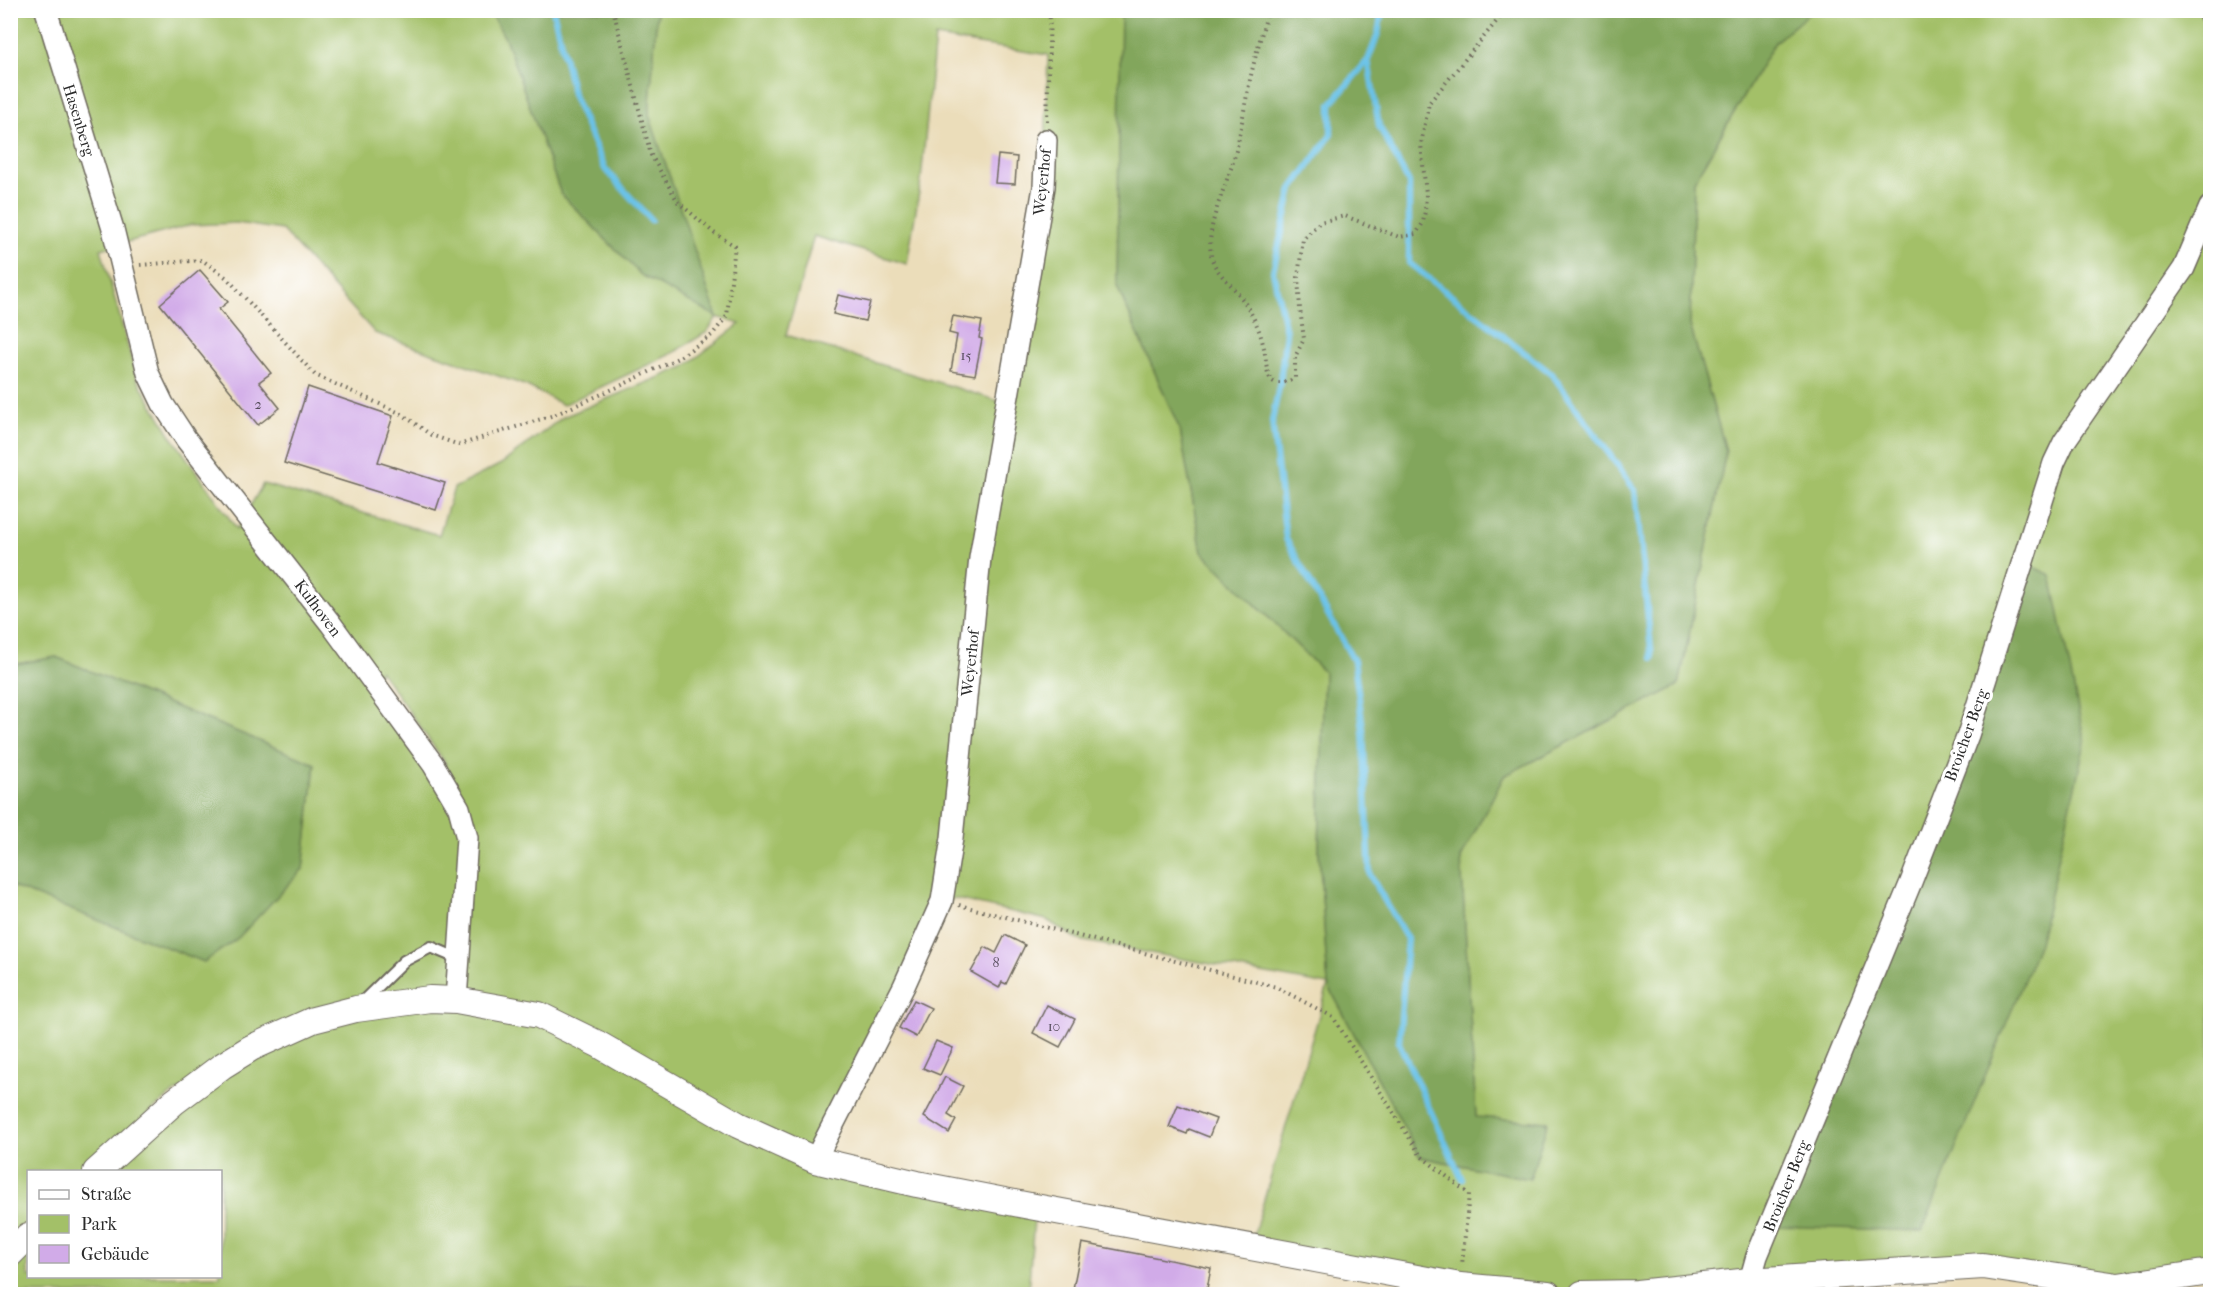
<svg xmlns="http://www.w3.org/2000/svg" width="2221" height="1305" viewBox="0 0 2221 1305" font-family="'IM FELL French Canon',serif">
<rect width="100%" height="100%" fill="#fff"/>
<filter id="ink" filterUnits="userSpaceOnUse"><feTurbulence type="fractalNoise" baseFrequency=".0167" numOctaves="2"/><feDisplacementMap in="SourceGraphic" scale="12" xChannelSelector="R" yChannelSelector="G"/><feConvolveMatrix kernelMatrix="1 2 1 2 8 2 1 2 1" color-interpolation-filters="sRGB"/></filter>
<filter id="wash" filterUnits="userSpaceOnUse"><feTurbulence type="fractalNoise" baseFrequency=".008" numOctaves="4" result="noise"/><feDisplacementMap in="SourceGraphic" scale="24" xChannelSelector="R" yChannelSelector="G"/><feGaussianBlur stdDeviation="1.35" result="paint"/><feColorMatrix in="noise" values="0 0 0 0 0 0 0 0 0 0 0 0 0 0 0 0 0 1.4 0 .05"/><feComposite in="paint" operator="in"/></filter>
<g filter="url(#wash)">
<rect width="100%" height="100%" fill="#ebddba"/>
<path fill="#a3c068" stroke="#67764a" stroke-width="1.5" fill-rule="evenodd" d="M11,11H490L506,40L561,194L641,275L716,316L649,115L657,11H1121L1117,286L1180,430L1202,552L1324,672L1319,851L1328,985L1420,1157L1529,1179L1548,1122L1476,1118L1461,858L1504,776L1679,685L1726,451L1690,325L1694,181L1775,42L1812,11H2210V1272L2118,1286L1983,1266L1750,1281L1637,1293L1548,1294L1460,1286L1250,1247L1328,985L1078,940L1047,920L952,898L904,986L815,1160L738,1125L683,1095L743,1133L830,1171L1035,1207L1028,1294H11V1269L28,1252V1276H220V1172L113,1171L180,1110L220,1067L169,1096L82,1171L28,1172V1223L11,1239V886L204,962L238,938L303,869L315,764L56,657L11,665ZM935,37L1048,55L1044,187L1008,404L786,335L814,236L907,264L921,180ZM237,223L282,230L375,333L527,386L563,405L673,353L707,332L717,317L740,324L684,367L563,417L501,464L454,488L439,535L263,484L237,529L172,437L137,379L101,249L191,225ZM380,670L446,764L445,765L422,764L369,692Z"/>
<path fill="#82a65c" stroke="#566844" stroke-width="1.5" d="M1121,10L1812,11L1775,42L1694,181L1690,325L1726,451L1679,685L1504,776L1461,858L1476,1117L1548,1122L1530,1179L1420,1157L1328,985L1319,851L1324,672L1202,552L1180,430L1117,286Z
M490,11H657L649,115L717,317L641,275L561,194L506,40Z
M2031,566L2051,575L2085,743L2039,943L1922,1231L1777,1226Z
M56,657L315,764L303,869L238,938L204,962L11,886V665Z"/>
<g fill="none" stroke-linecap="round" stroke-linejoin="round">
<path stroke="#6bc2e8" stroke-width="6" d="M553,10L574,98L605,169L651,220
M1382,10L1378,34L1368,60L1379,126L1409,183V263L1552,374L1635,490L1652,658
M1368,60L1331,104V135L1292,189L1273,271L1286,332L1280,382L1272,421L1286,539L1354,661L1363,729L1370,875L1407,939L1399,1043L1462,1179"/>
</g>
<g id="blocks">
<path fill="#d1abe8" d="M998,155L1017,157L1015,184L995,183Z
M200,270L228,302L219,309L271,373L259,382L280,408L258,425L160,304Z
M838,295L870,302L865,321L833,314Z
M953,316L982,321L979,338L982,339L975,375L951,371L957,335L949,333Z
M308,387L393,416L378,462L445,483L436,510L284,463Z
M1005,935L1025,945L1006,984L1002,982L999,988L971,972L985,947L996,953Z
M914,1000L931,1008L916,1037L899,1028Z
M1047,1005L1075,1019L1060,1047L1033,1033Z
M936,1041L953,1048L940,1075L923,1068Z
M945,1077L963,1086L948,1115L956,1120L949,1133L924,1117Z
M1178,1105L1216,1119L1209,1137L1189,1129L1187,1134L1169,1127Z
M1082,1243L1211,1268L1206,1294H1072Z"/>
</g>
</g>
<g filter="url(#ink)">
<use href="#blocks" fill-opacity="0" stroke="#6e695d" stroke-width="1.5"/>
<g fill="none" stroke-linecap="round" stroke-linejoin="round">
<g stroke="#6e695d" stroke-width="14">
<path id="service" d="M360,1004L404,961L431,947L459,959"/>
</g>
<g stroke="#6e695d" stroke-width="24">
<path id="minor" d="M46,10L113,229L148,373L163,404L186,439L331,624L433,764L459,808L467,838L456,1000
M2208,10L2210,16
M815,1160L904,986L942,901L952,838L980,558L1044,187L1046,140
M1750,1281L1757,1256L1911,882L1968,735L2054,463L2064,442L2184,268L2210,207"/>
</g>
<g stroke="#6e695d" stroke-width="28">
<path id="tertiary" d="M96,1172L174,1102L222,1066L251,1048L313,1020L356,1009L430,999L456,1000L539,1015L598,1044L738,1125L815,1160L917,1184L1035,1207L1460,1286L1548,1294
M10,1254L28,1236
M1582,1294L1637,1293L1750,1281L1983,1266L2118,1286L2210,1272"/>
</g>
<path stroke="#6e695d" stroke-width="4" stroke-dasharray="1.5 4.5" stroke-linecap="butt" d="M1268,10C1261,37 1253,63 1248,90C1243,114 1240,138 1233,162C1225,189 1206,225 1211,254C1213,270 1227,280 1236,291C1248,305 1259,326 1263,344C1269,366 1262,395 1295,378V357L1304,339L1300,309L1298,277L1303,239L1320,222L1345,216L1399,237L1416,234L1423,223L1425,211L1426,194L1421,144L1429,103L1506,10
M1047,121L1050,10
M140,265L202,260L227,278L315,375L402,414L431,435L459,445L554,415L620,386L678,358L712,335L727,316L735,246L714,233L678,202L651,155L613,10
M959,905L1276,987L1333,1017L1421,1156L1469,1194L1462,1265"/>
<use href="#service" stroke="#fff" stroke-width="10"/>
<use href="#minor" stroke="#fff" stroke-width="21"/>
<use href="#tertiary" stroke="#fff" stroke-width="26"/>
</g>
</g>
<g text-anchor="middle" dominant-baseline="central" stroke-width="6" stroke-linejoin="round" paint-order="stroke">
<g font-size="14" fill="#544b5a">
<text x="966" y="355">15</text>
<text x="258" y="404">2</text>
<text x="996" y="962">8</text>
<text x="1054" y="1026">10</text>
</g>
<g font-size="16" fill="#2b2b2b" stroke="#fff">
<text transform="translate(79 120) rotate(73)">Hasenberg</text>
<text transform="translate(1042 182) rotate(-84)">Weyerhof</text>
<text transform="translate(318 608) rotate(53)">Kulhoven</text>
<text transform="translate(970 663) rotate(-84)">Weyerhof</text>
<text transform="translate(1966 735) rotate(-70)">Broicher Berg</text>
<text transform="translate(1786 1186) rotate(-68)">Broicher Berg</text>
</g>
</g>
<rect width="2221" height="1305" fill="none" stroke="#fff" stroke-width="36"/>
<rect x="27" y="1170" width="195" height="108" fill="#ffffff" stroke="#aaaaaa" stroke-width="1.5"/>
<rect x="39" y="1190" width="30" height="9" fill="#ffffff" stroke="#aaaaaa" stroke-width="1.5"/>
<text x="81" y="1200" font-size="18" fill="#2b2b2b">Straße</text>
<rect x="39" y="1215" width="30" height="18" fill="#a3c068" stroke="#aaaaaa" stroke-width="1.5"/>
<text x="81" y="1230" font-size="18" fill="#2b2b2b">Park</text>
<rect x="39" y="1245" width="30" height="18" fill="#d1abe8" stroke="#aaaaaa" stroke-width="1.5"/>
<text x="81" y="1260" font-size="18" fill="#2b2b2b">Gebäude</text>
</svg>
